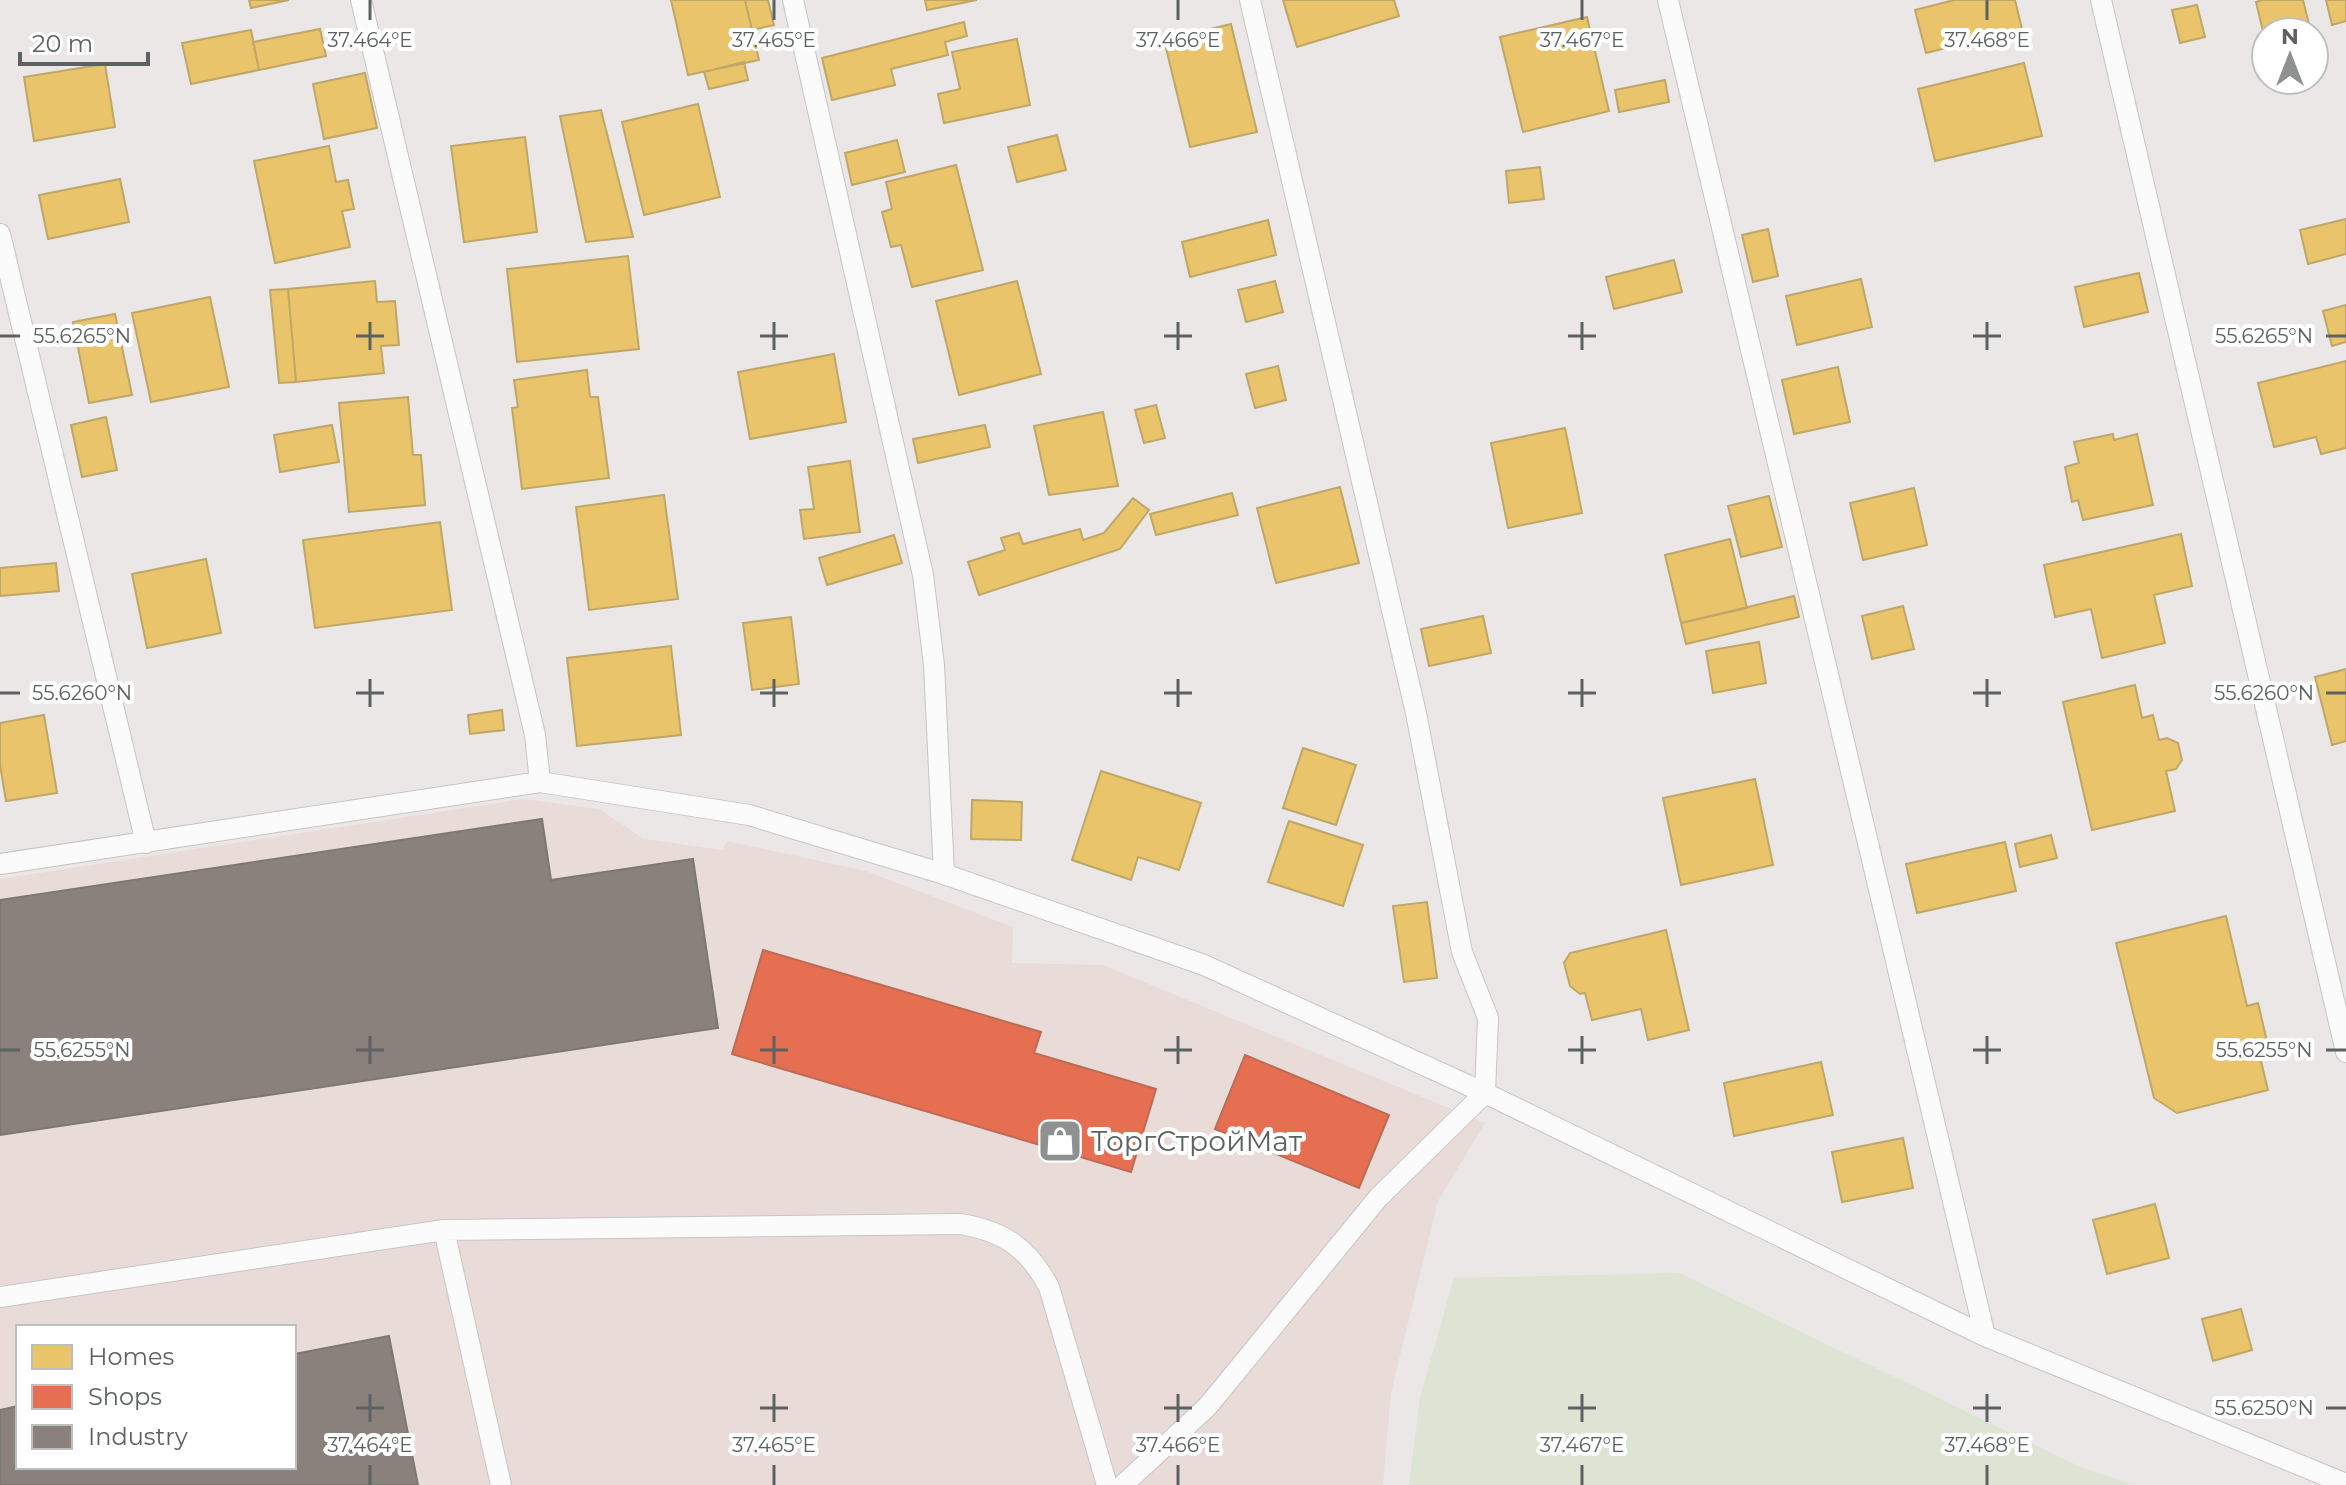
<svg xmlns="http://www.w3.org/2000/svg" width="2346" height="1485" viewBox="0 0 2346 1485" font-family="Montserrat,sans-serif">
<rect width="100%" height="100%" fill="#eae7e6"/>
<path fill="#e9dcd8" fill-rule="evenodd" d="M523,799L599,809L644,839L723,850L727,841L866,871L1013,927L1012,963L1103,965L1485,1123L1438,1201L1391,1393L1383,1485H0V879ZM18,1327H294V1467H18Z"/>
<path fill="#dde4d3" d="M1679,1273L2083,1468L2134,1485H1409L1420,1398L1454,1278Z"/>
<path fill="#e9c46a" stroke="#bfa768" stroke-width="2" d="M249,0H289L251,8Z
M671,0H745L759,60L688,75Z
M745,0H768L774,25L752,30Z
M925,0H977L927,10Z
M1283,0H1394L1399,16L1297,47Z
M1954,0H2015L2022,29L1926,53L1915,10Z
M2262,0H2303L2311,32H2266V44L2256,2Z
M2326,0H2346V21L2332,25Z
M2197,5L2205,37L2180,43L2172,10Z
M1587,17L1609,111L1523,132L1500,37Z
M964,22L967,36L945,42L948,55L891,69L895,85L832,100L822,58Z
M1231,24L1257,132L1190,147L1164,40Z
M320,29L326,56L259,70L253,42Z
M251,30L259,70L191,84L182,43Z
M1017,39L1030,105L944,123L938,94L960,89L952,52Z
M744,62L748,80L709,89L704,72Z
M2024,63L2042,136L1935,161L1918,89Z
M105,64L115,127L34,141L24,77Z
M365,73L377,128L324,139L313,84Z
M1665,80L1669,102L1619,112L1615,90Z
M698,104L720,197L644,215L622,122Z
M601,110L633,237L586,242L560,116Z
M1057,135L1066,170L1017,182L1008,147Z
M525,137L537,232L464,242L451,146Z
M897,140L905,172L852,185L845,153Z
M329,146L336,182L348,180L354,209L342,211L350,247L275,263L254,161Z
M956,165L983,270L912,287L901,245L891,247L882,212L892,209L886,182Z
M1540,167L1544,199L1509,203L1506,171Z
M120,179L129,222L48,239L39,195Z
M2346,219V254L2308,264L2300,230Z
M1268,220L1276,255L1190,277L1182,242Z
M1768,229L1778,276L1753,282L1742,235Z
M628,256L639,349L517,362L507,269Z
M1674,260L1682,292L1614,309L1606,277Z
M2139,273L2148,312L2084,327L2075,287Z
M1861,279L1872,327L1797,345L1786,296Z
M375,281L377,302L395,301L399,345L381,346L384,373L296,382L288,289Z
M1017,281L1041,374L959,395L936,301Z
M1275,281L1283,312L1246,322L1238,290Z
M288,289L296,382L279,383L270,290Z
M210,297L229,387L151,402L132,313Z
M2346,305V342L2332,346L2323,311Z
M115,314L132,395L89,403L73,322Z
M834,354L846,422L750,439L738,372Z
M2346,361V448L2321,454L2316,437L2274,447L2258,383Z
M1278,366L1286,400L1255,408L1246,374Z
M1838,367L1850,422L1794,434L1782,380Z
M587,370L590,397H598L609,478L522,489L512,408L518,407L514,380Z
M408,397L413,455H421L425,505L349,512L339,403Z
M1156,405L1165,438L1144,443L1135,410Z
M1103,412L1118,486L1049,495L1034,426Z
M106,417L117,470L82,477L71,425Z
M332,425L339,462L280,472L274,435Z
M985,425L990,447L918,463L913,439Z
M1565,428L1582,513L1508,528L1491,443Z
M2113,434L2114,440L2137,434L2153,505L2083,520L2078,500L2072,502L2065,467L2079,463L2074,442Z
M850,461L860,532L804,539L800,510L814,509L808,467Z
M1340,487L1359,563L1276,583L1257,508Z
M1914,488L1927,545L1863,560L1850,503Z
M1232,493L1238,515L1156,535L1150,514Z
M664,495L678,599L589,610L576,507Z
M1769,496L1782,547L1741,557L1728,506Z
M1133,498L1149,510L1120,549L979,595L968,562L1005,550L1001,538L1019,533L1023,544L1080,529L1083,540L1104,533Z
M440,522L452,610L315,628L303,540Z
M2181,534L2192,586L2154,595L2165,643L2102,658L2091,609L2055,617L2044,565Z
M894,535L902,563L827,585L819,558Z
M1730,539L1747,608L1681,623L1665,555Z
M206,559L221,633L147,648L132,574Z
M56,563L59,591L0,596V568Z
M1794,596L1799,617L1686,644L1681,623Z
M1903,606L1914,649L1872,659L1862,616Z
M1483,616L1491,653L1429,666L1421,629Z
M791,617L799,684L752,690L743,623Z
M1759,642L1766,683L1713,693L1706,651Z
M671,646L681,735L577,746L567,658Z
M2346,669V741L2332,745L2315,677Z
M2135,685L2142,718L2153,715L2159,740L2167,738L2178,743L2182,760L2176,769L2166,771L2175,811L2092,830L2063,702Z
M502,710L504,730L470,734L468,715Z
M44,715L57,793L6,801L0,765V723Z
M1303,748L1356,765L1336,825L1283,808Z
M1101,771L1201,803L1179,870L1138,857L1131,880L1072,860Z
M1755,779L1773,865L1681,885L1663,798Z
M972,800L1022,802L1021,840L971,839Z
M1289,821L1363,845L1343,906L1268,882Z
M2051,835L2057,858L2020,867L2015,844Z
M2005,842L2016,891L1917,913L1906,864Z
M1427,902L1437,978L1404,982L1393,906Z
M2226,916L2247,1006L2258,1003L2270,1054L2260,1057L2268,1090L2177,1113L2154,1098L2116,943Z
M1666,930L1689,1030L1648,1040L1641,1009L1592,1020L1585,993L1580,994L1570,986L1564,963L1570,953Z
M1821,1062L1833,1115L1734,1136L1724,1083Z
M1903,1138L1913,1188L1842,1202L1832,1152Z
M2155,1204L2169,1258L2107,1274L2093,1220Z
M2241,1309L2252,1350L2213,1361L2202,1319Z"/>
<path fill="#e76f51" stroke="#bd6b56" stroke-width="2" d="M763,950L1041,1032L1034,1053L1156,1089L1131,1172L732,1054Z
M1245,1055L1389,1115L1359,1188L1215,1129Z"/>
<path fill="#8a817c" stroke="#7c7874" stroke-width="2" d="M542,819L551,880L693,859L718,1028L0,1135V900Z
M389,1336L418,1485H0V1410L18,1406V1467H294V1354Z"/>
<g fill="none" stroke-linecap="round" stroke-linejoin="round">
<g stroke="#c6c5c4" stroke-width="22">
<path id="lane" d="M361,0L535,735L540,782
M793,0L923,575L934,665L944,874
M1668,0L1985,1336
M2101,0L2346,1052
M0,234L146,843
M0,864L540,782L749,815L944,874L1204,965L1485,1093L1985,1336L2346,1484
M444,1230L960,1224C1004,1231 1028,1248 1049,1287L1107,1485
M0,1297L444,1230L501,1485
M1123,1485L1208,1406L1378,1198L1485,1093L1488,1018L1462,952L1416,713L1250,0"/>
</g>
<use href="#lane" stroke="#fcfbfb" stroke-width="20"/>
</g>
<path fill="none" stroke="#5c6262" stroke-width="3" d="M370,0V20M774,0V20M1178,0V20M1582,0V20M1987,0V20M370,322V350M774,322V350M1178,322V350M1582,322V350M1987,322V350M0,336H20M356,336H384M760,336H788M1164,336H1192M1568,336H1596M1973,336H2001M2326,336H2346M370,679V707M774,679V707M1178,679V707M1582,679V707M1987,679V707M0,693H20M356,693H384M760,693H788M1164,693H1192M1568,693H1596M1973,693H2001M2326,693H2346M370,1036V1064M774,1036V1064M1178,1036V1064M1582,1036V1064M1987,1036V1064M0,1050H20M356,1050H384M760,1050H788M1164,1050H1192M1568,1050H1596M1973,1050H2001M2326,1050H2346M370,1394V1422M774,1394V1422M1178,1394V1422M1582,1394V1422M1987,1394V1422M356,1408H384M760,1408H788M1164,1408H1192M1568,1408H1596M1973,1408H2001M2326,1408H2346M370,1465V1485M774,1465V1485M1178,1465V1485M1582,1465V1485M1987,1465V1485"/>
<defs>
<g id="shop-square" transform="scale(2.3)"><rect x="-9" y="-9" width="18" height="18" rx="4" fill="#8e9190" stroke="#fff"/><path d="M-5-2.5h2.3a2.7 3.5 0 0 1 5.4 0H5L5.5 6h-11ZM-1.5-2.5h3a1.5 2.3 0 0 0-3 0Z" fill="#fff"/></g>
</defs>
<g fill-rule="evenodd">
<use href="#shop-square" x="1060" y="1141"/>
</g>
<g text-anchor="middle" dominant-baseline="central" stroke-width="8" stroke-linejoin="round" paint-order="stroke">
<g font-size="28" fill="#5c6262" stroke="#fff" text-anchor="start">
<text x="1091" y="1141">ТоргСтройМат</text>
</g>
</g>
<g font-size="20" text-anchor="middle" fill="#5c6262" stroke="#fff" stroke-width="8" stroke-linejoin="round" paint-order="stroke">
<text x="370" y="47">37.464°E</text>
<text x="774" y="47">37.465°E</text>
<text x="1178" y="47">37.466°E</text>
<text x="1582" y="47">37.467°E</text>
<text x="1987" y="47">37.468°E</text>
<text x="82" y="343">55.6265°N</text>
<text x="2264" y="343">55.6265°N</text>
<text x="82" y="700">55.6260°N</text>
<text x="2264" y="700">55.6260°N</text>
<text x="82" y="1057">55.6255°N</text>
<text x="2264" y="1057">55.6255°N</text>
<text x="2264" y="1415">55.6250°N</text>
<text x="370" y="1452">37.464°E</text>
<text x="774" y="1452">37.465°E</text>
<text x="1178" y="1452">37.466°E</text>
<text x="1582" y="1452">37.467°E</text>
<text x="1987" y="1452">37.468°E</text>
</g>
<rect x="16" y="1325" width="280" height="144" fill="#ffffff" stroke="#bec0c0" stroke-width="2"/>
<rect x="32" y="1345" width="40" height="24" fill="#e9c46a" stroke="#bec0c0" stroke-width="2"/>
<text x="88" y="1365" font-size="24" fill="#5c6262">Homes</text>
<rect x="32" y="1385" width="40" height="24" fill="#e76f51" stroke="#bec0c0" stroke-width="2"/>
<text x="88" y="1405" font-size="24" fill="#5c6262">Shops</text>
<rect x="32" y="1425" width="40" height="24" fill="#8a817c" stroke="#bec0c0" stroke-width="2"/>
<text x="88" y="1445" font-size="24" fill="#5c6262">Industry</text>
<g transform="translate(2290 56)"><circle r="38" fill="#ffffff" stroke="#bec0c0" stroke-width="2"/>
<path d="M0-6L14 30L0 20L-14 30Z" fill="#8e9190"/>
<text y="-12" font-size="22" font-weight="bold" text-anchor="middle" fill="#5c6262">N</text>
</g>
<path d="M20 52v12h128v-12" fill="none" stroke="#5c6262" stroke-width="4"/>
<text x="32" y="52" font-size="24" fill="#5c6262" stroke="#ffffff" stroke-width="6" paint-order="stroke">20 m</text>
</svg>
